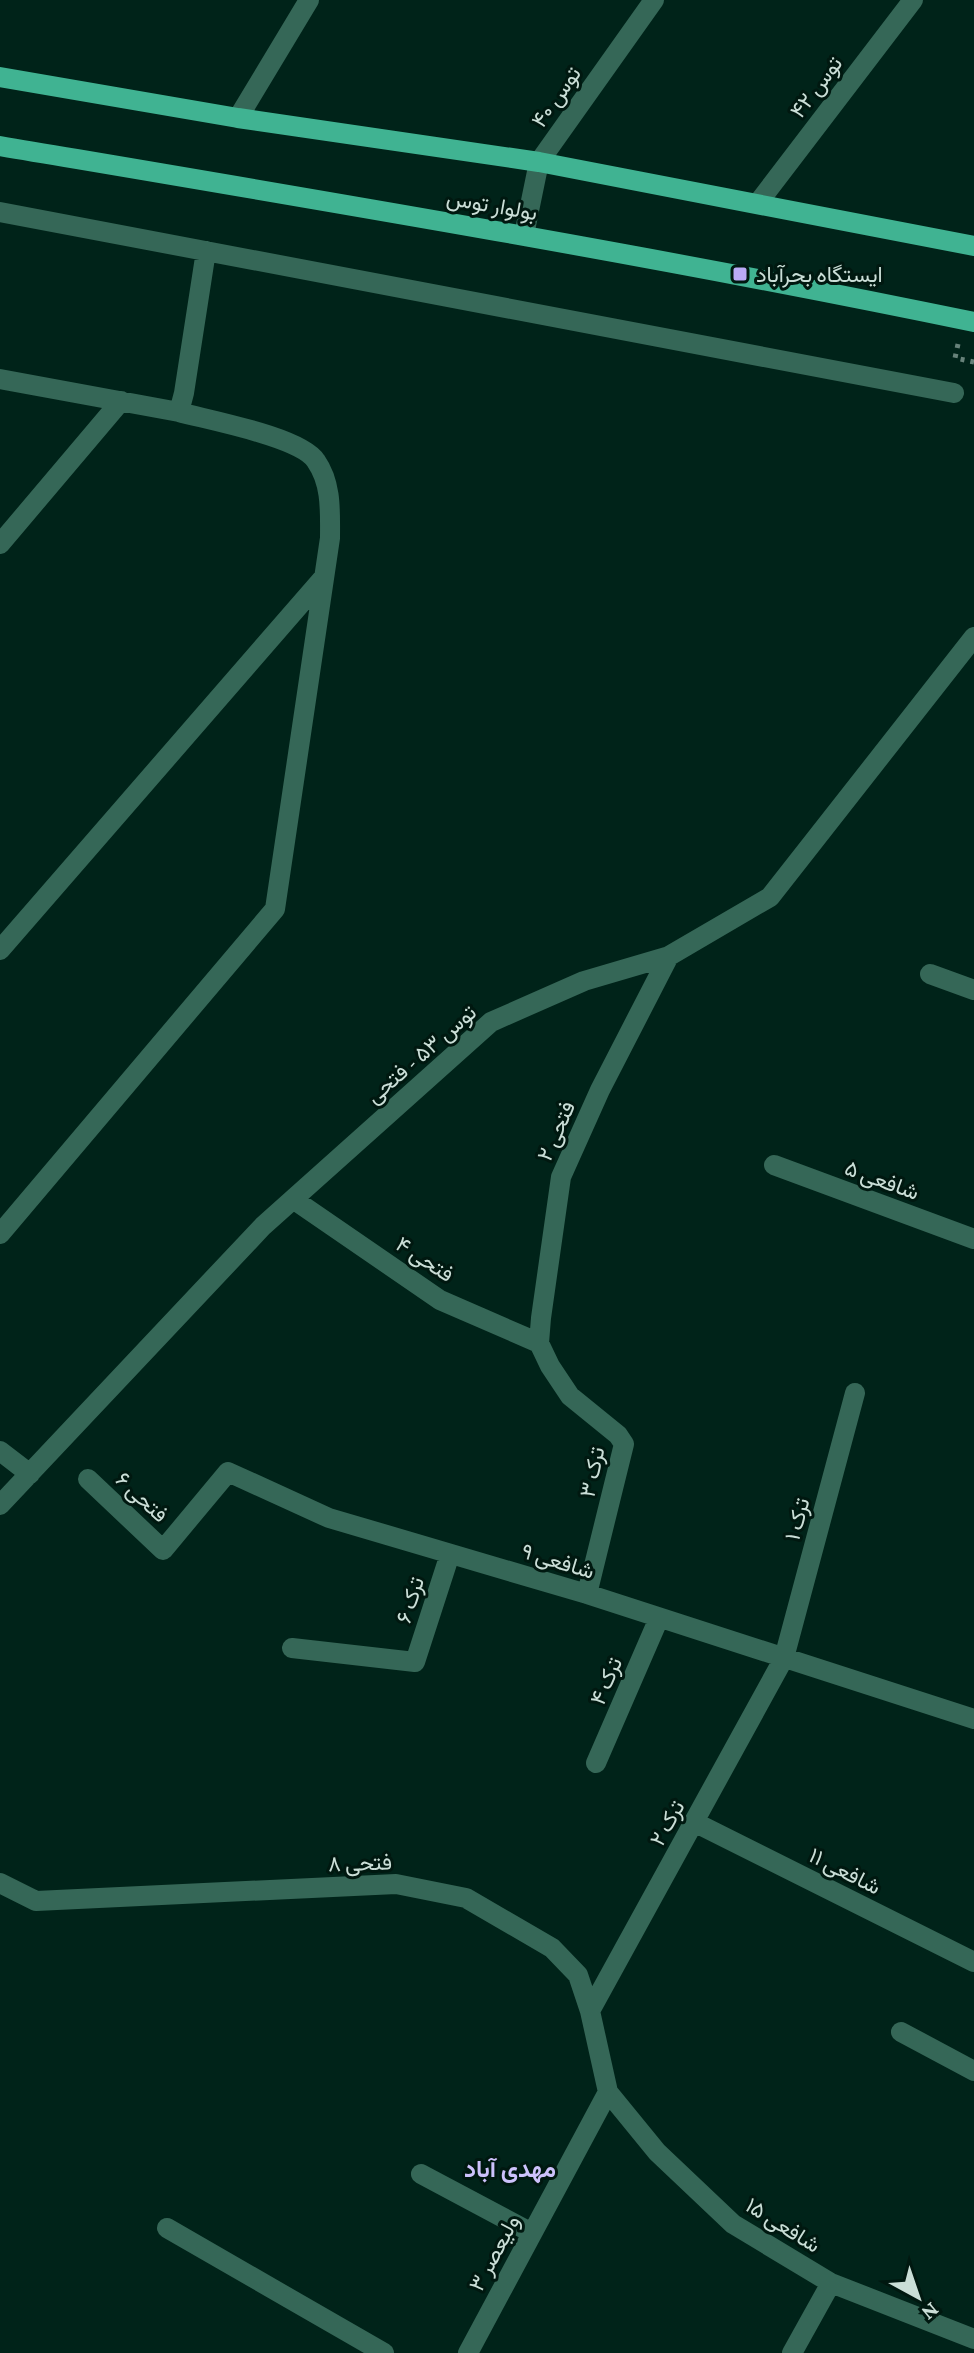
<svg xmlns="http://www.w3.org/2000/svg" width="974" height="2353" viewBox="0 0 974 2353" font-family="'Crimson Pro',Vazirmatn,serif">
<rect width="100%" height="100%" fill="#002319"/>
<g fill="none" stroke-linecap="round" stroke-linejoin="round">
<path stroke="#67827a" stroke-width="5" stroke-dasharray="4 6" stroke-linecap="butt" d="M958,344L955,358L974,362"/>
<path stroke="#356757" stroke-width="20" d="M238,118L309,0
M758,203L913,0
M0,212L954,393
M524,235L539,162L654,0
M0,379L179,412
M0,544L121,401
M0,950L324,577
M930,974L974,990
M774,1165L974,1239
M293,1199L440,1300L539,1343
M0,1234L275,909L330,538C330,512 332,484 316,461C301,437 208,420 179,412L184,393L206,251
M0,1451L30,1474
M88,1479L163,1550L228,1472L329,1518L587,1594L974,1719
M0,1505L263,1226L491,1022L584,981L669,956L770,897L974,637
M587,1594L624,1444L618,1435L570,1396L550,1366L539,1343L541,1318L561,1177L600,1090L669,956
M292,1648L415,1662L450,1554
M596,1763L659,1618
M694,1822L974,1962
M0,1883L36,1901L396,1884L466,1898L552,1948L578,1975L590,2011L608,2092L657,2152L733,2224L831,2283L974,2339
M590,2011L784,1658L855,1393
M901,2032L974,2071
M421,2174L532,2233
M167,2228L384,2353
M468,2353L608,2092
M792,2353L831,2283"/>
<path stroke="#40b392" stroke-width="20" d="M0,77L238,118L539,162L974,246
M0,146C325,201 651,255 974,322"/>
</g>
<rect fill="#baaaf6" stroke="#001810" stroke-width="3" x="732" y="266" width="16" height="16" rx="4"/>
<g text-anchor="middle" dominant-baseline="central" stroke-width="6" stroke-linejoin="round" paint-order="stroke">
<g font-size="22" fill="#caded7" stroke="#001810">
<text transform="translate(816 87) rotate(-53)">توس ۴۲</text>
<text transform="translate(556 97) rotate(-55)">توس ۴۰</text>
<text transform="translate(492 205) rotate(10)">بولوار توس</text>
<text transform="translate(421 1054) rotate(-41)">توس ۵۳ - فتحی</text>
<text transform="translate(556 1131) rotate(-66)">فتحی ۲</text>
<text transform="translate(882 1180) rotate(20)">شافعی ۵</text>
<text transform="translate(425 1259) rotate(33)">فتحی ۴</text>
<text transform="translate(592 1472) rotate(-78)">ترک ۳</text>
<text transform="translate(142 1497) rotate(43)">فتحی ۶</text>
<text transform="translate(797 1519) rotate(-75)">ترک ۱</text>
<text transform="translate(558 1561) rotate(17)">شافعی ۹</text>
<text transform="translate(410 1600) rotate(-72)">ترک ۶</text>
<text transform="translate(606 1681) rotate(-67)">ترک ۴</text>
<text transform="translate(667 1823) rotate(-61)">ترک ۲</text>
<text transform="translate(360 1863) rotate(-2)">فتحی ۸</text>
<text transform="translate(845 1871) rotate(27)">شافعی ۱۱</text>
<text transform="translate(783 2225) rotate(32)">شافعی ۱۵</text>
<text transform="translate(494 2253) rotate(-62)">ولیعصر ۳</text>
</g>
<g font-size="22" fill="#caded7" stroke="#001810" text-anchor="start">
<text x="756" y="274">ایستگاه بحرآباد</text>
</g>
<g font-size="24" font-weight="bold" fill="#cdc2fb" stroke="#001810">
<text x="510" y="2168">مهدی آباد</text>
</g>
</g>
<g transform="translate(918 2297) rotate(140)" stroke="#001810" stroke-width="6" paint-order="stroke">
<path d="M0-6L14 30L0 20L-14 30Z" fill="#caded7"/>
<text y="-12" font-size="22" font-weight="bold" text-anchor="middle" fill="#caded7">N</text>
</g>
</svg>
